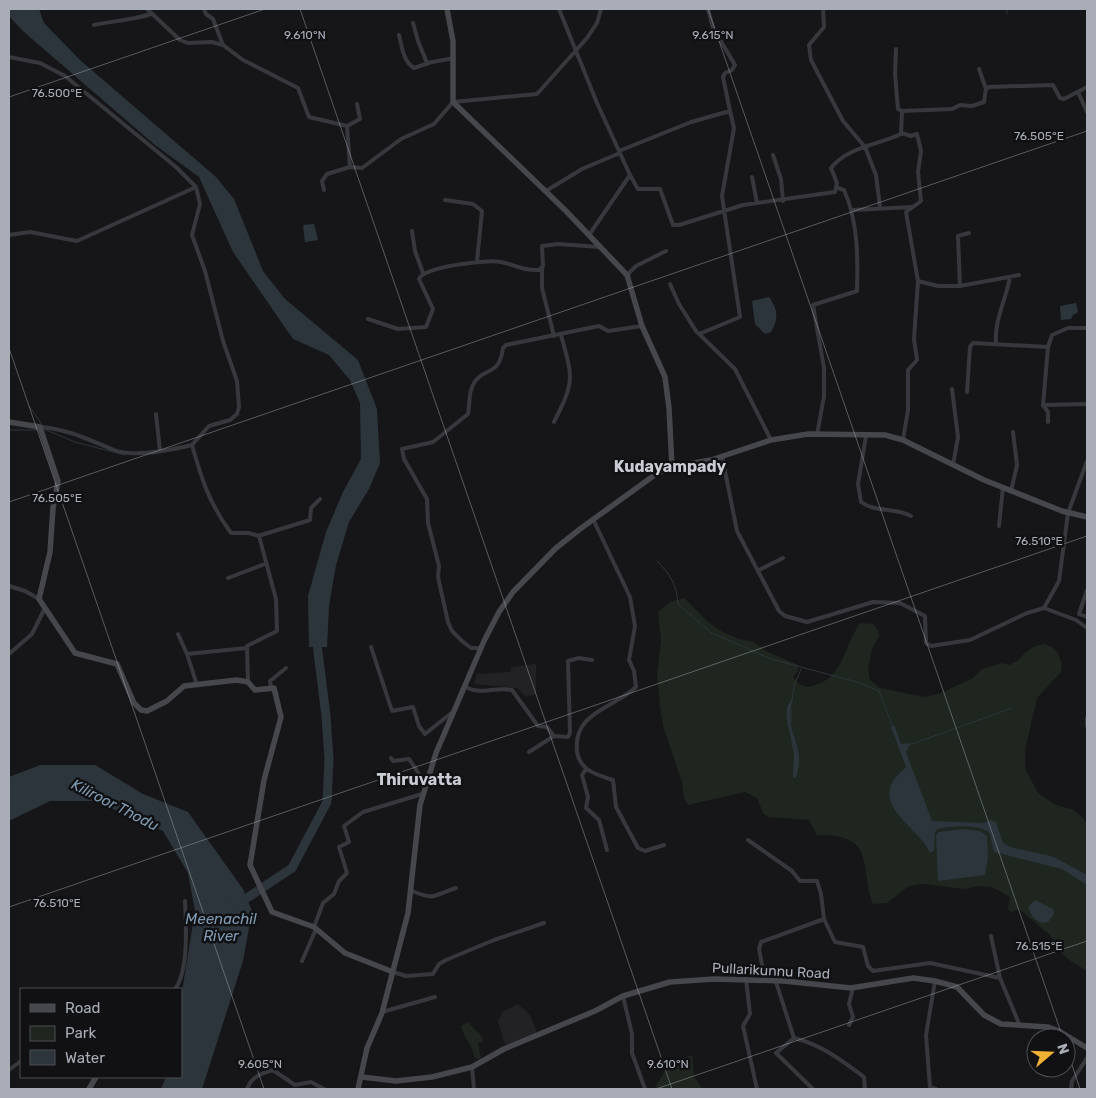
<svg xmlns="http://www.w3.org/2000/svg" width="1096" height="1098" viewBox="0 0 1096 1098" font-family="Rubik,sans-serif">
<rect width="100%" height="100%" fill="#161618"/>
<path fill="#222225" d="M536,664V695L525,696L517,688L474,684L477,674L510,672L512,667Z
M518,1004L530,1015L537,1032L505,1045L498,1021L502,1012Z"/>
<path fill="#1e261f" d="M684,598L709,623L723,632L739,639L754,642L766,651L798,665V671L793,677L799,684L808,687C845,680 842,649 860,623L873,624L878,630L879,636L872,649L868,669L870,680L880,688L925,697L941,693L973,678L982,669L1002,663L1009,665L1017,661L1027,651L1035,646L1044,644L1052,647L1058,653L1062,664L1061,672L1037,698L1025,750V768L1038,793L1056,805L1074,810L1087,822V971L1069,960L1057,949L1051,936L1019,909L1011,912L1008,909L1010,897L992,887L979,886L964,889L924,884L909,886L887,903L873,904C859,866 877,834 817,835L809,820L768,817L763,813L757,798L745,792L688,805L684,798L682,782L663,726L660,706L657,674L661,641L658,612L670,602Z
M468,1022L483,1038L482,1042L478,1043L481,1058L478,1059L474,1057C473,1045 463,1037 461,1026Z
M692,1055L694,1077L703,1089H654L670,1063Z"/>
<path fill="#2c353c" d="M9,9H39L44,23L80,60L216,177L234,199L263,271L285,299L358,360L377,409L380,463L369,489L349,522L336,565L329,606L327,647H309L308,596L326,532L343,492L361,459L360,403L350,380L329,355L293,339L233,252L199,177L155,145L24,32L9,16Z
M314,224L318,240L305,242L303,225Z
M769,297C778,310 779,318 771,332L765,334L755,324L752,301Z
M1076,303L1078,312L1073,315L1071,319L1061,320L1060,306Z
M793,698C792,704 789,711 790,718C792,741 805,752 796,777L793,778C793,769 794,759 794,750C792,734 779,712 793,698Z
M894,725L901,744L911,743L906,752L932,821L983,823L991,820L996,822L1003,843L1010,847L1054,857L1087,875V885L1062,869L994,852L989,832C973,824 955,826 938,829L935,832L934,851L930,853C921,829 873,808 895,778C898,774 903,771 906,767L891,727Z
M40,765H95L143,794L188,812L243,889L252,911L243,961L202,1089H161L166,1077H181V998L195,911L188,873L163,831L95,801H50L9,821V777Z
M963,829L980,831L987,836L988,858L985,875L938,881L936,836L938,832Z
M1035,900L1053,909L1054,914L1048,922L1042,923C1035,921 1030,914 1028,907Z"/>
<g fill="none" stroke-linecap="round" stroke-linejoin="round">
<path stroke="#2c353c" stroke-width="1" d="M1007,9V14
M29,406L43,426
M44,429L75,442L125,455
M9,430H38
M657,561C670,574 677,585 678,604L710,632L771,659L857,682L879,691L892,725
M792,700L794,686L801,669
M791,722V709
M791,736L794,752
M909,745L1012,708"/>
<path stroke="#2c353c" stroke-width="9" d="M235,901L247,898L292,868L327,802L329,759L326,716L316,636"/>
<path stroke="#37383d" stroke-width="4" d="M147,9L180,40L188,43L212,42L223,45L243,60L298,88L309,117L347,126
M204,9L206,14L213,19L223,45
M559,9L597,103L630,175L589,235
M708,9L713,28L735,65L732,70L725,73L723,77L730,111
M823,9L824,27L809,45L811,60L833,102L843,121L865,147L876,175L880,207
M413,23L418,41L427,63L454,58
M94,25C113,21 133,20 151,14
M399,35C402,47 403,61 414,68L429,63
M896,49L895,74L898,109L902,111
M9,57L40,63L65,76L176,167L196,187L200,204L192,235L205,271L223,341L237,381L239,407L237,414L230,420L209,426L192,445
M979,69L986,89
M1078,92L1087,112
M901,133L911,136L917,134L921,151L918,172L921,201L906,212L918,281
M619,151L691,122L730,111L734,128L722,196L740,317L699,334
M773,155L781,179L783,201
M350,167L347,126L360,119L357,104
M630,175L638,189H660L673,225H679L743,205L835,192L837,183L831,168C847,147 878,145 901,134L902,111L952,109L960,105L972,106L984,102L986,89L989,87L1053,85L1060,98L1064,99L1087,87
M752,177L757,203
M324,190L322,181L327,174L350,167L362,168L401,139L434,124L453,102L537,94L587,38L597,23L601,9
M546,191L582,169L620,153
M445,200L473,204L482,211L477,261
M853,210L912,207
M412,231L415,251L423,273
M9,235L30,232L77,241L196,187
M542,269V288L554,336
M627,275L636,266L666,251
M670,284L679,304L696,331L735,369L771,440
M960,286L1019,275
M368,319L398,329L426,327L433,309L419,279C422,267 488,259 501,262C516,265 522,271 539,270L543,266L542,246L558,244L600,247
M996,344C994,320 1006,300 1010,277
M952,389L958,437L953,465
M967,392L970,347L973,343L1048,347
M1043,405L1048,347L1052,335L1068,328H1087
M156,414L160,451
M554,422C575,380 573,379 561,335
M1048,422V412L1043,405L1087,404
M40,427C68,429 89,440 114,450C134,458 171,450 192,445C202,480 209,503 231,533H249L259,536L276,599L277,631L247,646L248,682
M817,435L824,396V368L813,305L857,291C858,257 858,221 844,190L838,188
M866,436L858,484L861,502C876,513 895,507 911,516
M903,440L908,410V370L917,360L914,339L918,281L938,286H960L958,236L969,233
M722,456L737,531L779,611L785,616L807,622L873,602L900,603L925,616L926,643L931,646L970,640L1027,613L1044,608L1076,620L1087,628
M1011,491L1017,465L1013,432
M593,519L630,597L635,626L629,660L634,671L636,687C614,708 573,712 577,751C579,770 597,775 613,780L616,807L638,848L645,851L664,845
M999,526L1003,487
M258,536L310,520L311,508L320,499
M759,570L783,558
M228,578L265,564
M9,586L25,591L39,599
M1087,590L1079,614L1087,617
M1044,608L1059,581L1068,513L1087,461
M178,634L187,654L247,648
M371,647L392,711L413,707L419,726L425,734L454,711
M481,648H471L462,641L452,631L448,622L438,577L439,566L428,523L427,499L404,459L402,449L433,442L468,414C470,404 468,392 474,383C484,366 499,378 503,348L506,345L599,326L608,331L642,326
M9,654L32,634L45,608
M187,654L197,685
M465,687C484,696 493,686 512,690L538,726L547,727L554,736L568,737L570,733L568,661L579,658L592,660
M271,688L270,681L286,668
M1087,718V726
M529,752L554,736
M391,758L393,761L409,759L425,783
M586,769L582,775L588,797L586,808L599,820L607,850
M748,840L792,871L800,881H817L821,894L824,919L761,942L759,949L765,981
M412,891C436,901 433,895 456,888
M824,919L835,942L863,947L868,966L873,971L930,963L1000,978L1020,1026
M314,927L323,903L334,894L339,881L347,873L339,847L349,842L344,826L363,812L422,794
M991,936L1000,978
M302,961L316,929
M393,972L406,976L433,974L439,964L446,960L494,940L544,923
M746,979L750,1014L743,1026L757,1089
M935,981L926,1035L930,1087L936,1089
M776,982L794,1038
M175,989C189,970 186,925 185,901
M623,996L632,1034V1053L645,1089
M382,1012L435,997
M849,1025L853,1017L849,1004L853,987
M794,1038C822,1045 841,1060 864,1077L865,1089
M794,1038L776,1053L813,1089
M472,1067L474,1089
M9,1070L21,1061
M247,1089C251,1077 262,1073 273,1070L295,1085L311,1082L324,1089
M1071,1089L1072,1081L1087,1058"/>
<path stroke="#45474d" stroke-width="5.5" d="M447,9L453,41V102L566,211L627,275L642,326L665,377L669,408L672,467
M9,422L40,427L58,481L53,508L50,552L39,599L75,653L117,664L134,703L141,710L147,711L167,701L184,686L237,680L248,682L255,690L274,688L281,717L264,780L250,865L272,912L314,927L345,953L393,972
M362,1077L396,1081L432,1077L472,1067L504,1049L595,1011L623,996L670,982L714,979L784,981L851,988L913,978L935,981L957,987L984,1015L1001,1024L1048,1027L1059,1031L1087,1048
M89,1089L96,1077
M358,1089L367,1048L382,1013L408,913L420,805L436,753L484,641L499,612L513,592L556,548L580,529L656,474L672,467L711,460L771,440L808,434L885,435L903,440L984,480L1062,511L1087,517"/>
</g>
<path fill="none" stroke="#a8adb8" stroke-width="1" stroke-opacity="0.45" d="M300,9L672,1089M708,9L1063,1038M9,97L265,9M9,348L264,1089M9,502L1087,131M9,907L1087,536M1066,1047L1080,1089M656,1089L1087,941"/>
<g text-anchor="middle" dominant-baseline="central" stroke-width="5" stroke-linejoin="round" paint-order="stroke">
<g font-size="14" fill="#a8adb8" stroke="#111113">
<text transform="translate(771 971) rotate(3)">Pullarikunnu Road</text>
</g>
<g font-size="15" font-style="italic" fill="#7f9bb3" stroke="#111113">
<text transform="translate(115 805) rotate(27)">Kiliroor Thodu</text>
<text x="221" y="919">Meenachil<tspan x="221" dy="17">River</tspan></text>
</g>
<g font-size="16" font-weight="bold" fill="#c9ccd4" stroke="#111113">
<text x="670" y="466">Kudayampady</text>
<text x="419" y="779">Thiruvatta</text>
</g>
</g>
<g font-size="12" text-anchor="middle" fill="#a8adb8" stroke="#111113" stroke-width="5" stroke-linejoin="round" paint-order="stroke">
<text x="305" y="39">9.610°N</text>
<text x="713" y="39">9.615°N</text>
<text x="57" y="97">76.500°E</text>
<text x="1039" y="140">76.505°E</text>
<text x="57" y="502">76.505°E</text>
<text x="1039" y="545">76.510°E</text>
<text x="57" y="907">76.510°E</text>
<text x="1039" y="950">76.515°E</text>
<text x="260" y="1068">9.605°N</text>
<text x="668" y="1068">9.610°N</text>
</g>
<rect width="1096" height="1098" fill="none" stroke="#a8adb8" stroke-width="20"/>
<rect x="20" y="988" width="162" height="90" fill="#111113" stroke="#4d4f55"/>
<rect x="30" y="1004" width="25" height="8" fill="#45474d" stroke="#4d4f55"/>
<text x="65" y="1013" font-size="15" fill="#a8adb8">Road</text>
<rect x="30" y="1026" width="25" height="15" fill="#1e261f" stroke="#4d4f55"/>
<text x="65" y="1038" font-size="15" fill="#a8adb8">Park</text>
<rect x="30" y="1050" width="25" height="15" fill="#2c353c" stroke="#4d4f55"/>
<text x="65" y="1063" font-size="15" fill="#a8adb8">Water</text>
<g transform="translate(1051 1053) rotate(71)"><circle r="24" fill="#111113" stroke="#4d4f55"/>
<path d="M0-4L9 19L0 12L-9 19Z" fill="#f2b134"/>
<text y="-8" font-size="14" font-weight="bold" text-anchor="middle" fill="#a8adb8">N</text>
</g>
</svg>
